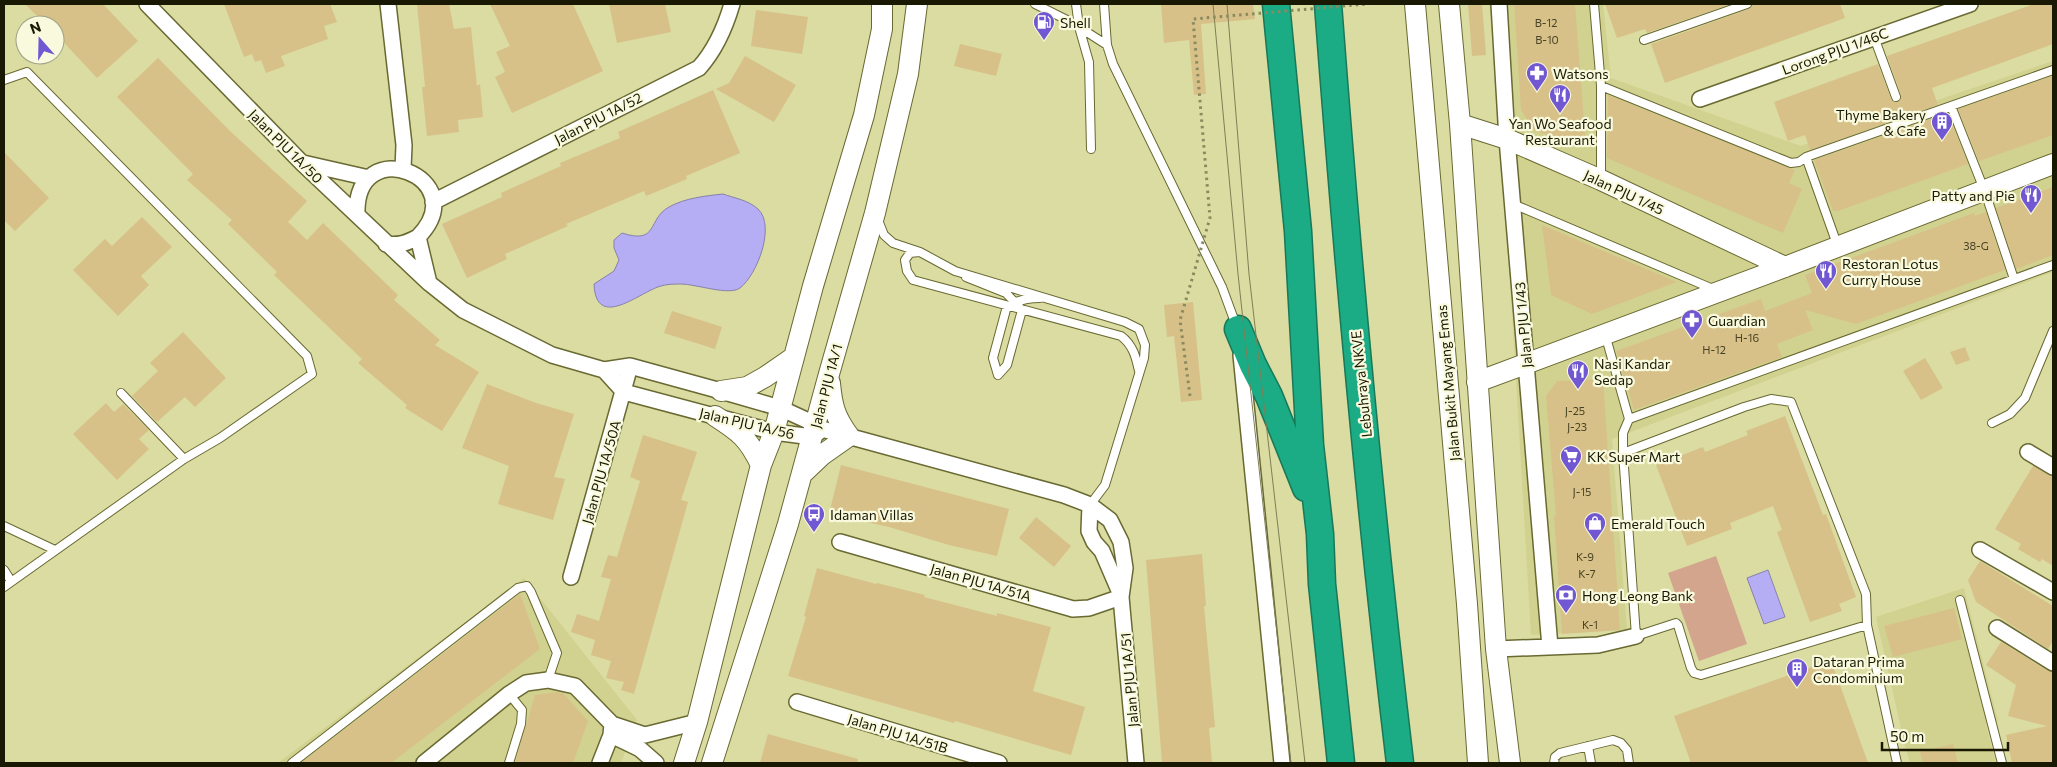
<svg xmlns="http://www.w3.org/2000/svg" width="2057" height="767" viewBox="0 0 2057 767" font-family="Commissioner,sans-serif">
<rect width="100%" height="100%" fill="#dadca1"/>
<path fill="#d1d28f" d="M1489,4H1603L1611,78L1801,146L2053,61V272L1612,439L1627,630L1531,635L1501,124Z
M524,578L637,720L621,763H278Z
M1964,588L1998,721L1986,725L1996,763H1910L1905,746L1876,617Z"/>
<path fill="#d3a58c" d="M1716,556L1747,644L1699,661L1668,573Z"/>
<path fill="#b6aef5" stroke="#8781ac" d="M723,194C734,198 748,200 758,209C776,226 757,275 740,288C729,296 696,284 681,284C675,284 667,284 661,286C641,291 596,332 594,284L614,271L619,260L614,248V240L622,233C659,245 647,219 669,207C685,198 705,196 723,194Z
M1768,570L1785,617L1764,624L1747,578Z"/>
<path fill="#d7c189" d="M25,4H103L138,41L97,78L55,33V25H46Z
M224,4H330L337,22L324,26L328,39L281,56L285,66L266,73L261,60L255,62L252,54L244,57Z
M417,4H449L454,29L471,27L477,86L480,84L483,117L458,120L459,132L427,136L422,87H425Z
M490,4H573L603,71L512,113L495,77L505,72L496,52L510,46Z
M609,4H665L671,32L617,43Z
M1161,4H1253L1255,19L1201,24L1206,94L1194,95L1189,40L1164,43Z
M1468,4H1482L1486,55L1472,56Z
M1514,4H1575L1586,147L1535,131L1521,110Z
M1605,4H1731L1647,33L1645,29L1617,38Z
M1752,4H1840L1845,18L1665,83L1651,44L1749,9Z
M2034,4H2053V44L1932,88L1938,105L1810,150L1805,135L1788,141L1774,102L1878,64L1891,99L1895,102H1898L1901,95L1887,56Z
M756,10L808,17L802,54L751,46Z
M960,44L1002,54L996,76L954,66Z
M745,56L796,85L774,122L716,89L729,83Z
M158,58L231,132L307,201L288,222L307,240L323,223L398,295L394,300L440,340L435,345L479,372L442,431L405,408L407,405L358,363L362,359L274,275L277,272L228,224L232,220L187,180L193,174L117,97Z
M2053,76V135L1979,161L1958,109Z
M713,90L740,153L686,176L687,179L646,196L644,191L566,224L568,226L505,254L507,259L467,278L442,224L502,197L501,193L561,166L560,163L620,138L618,132Z
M1608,95L1795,170L1789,183L1802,189L1783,233L1607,158Z
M1948,113L1968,164L1838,211H1833L1814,160Z
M4,152L49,198L15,231L4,220Z
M2053,187V255L2016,269L1996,208Z
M1986,212L2005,270L1856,324L1805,310L1813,330L1777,344L1782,357L1634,410L1616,351L1761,299L1765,311L1812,293L1805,275L1974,213L1975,216Z
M142,217L172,247L141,276L149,285L118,316L73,270L105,239L112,246Z
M1542,225L1677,282L1592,314L1551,295Z
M1193,302L1202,400L1181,402L1174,336L1167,337L1164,305Z
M672,311L722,327L715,349L664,333Z
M183,332L226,378L195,407L185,397L157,422L132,396L158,371L150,363Z
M1965,347L1970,360L1956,365L1950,352Z
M1925,358L1943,388L1921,400L1903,371Z
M1603,379L1620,630L1562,634L1554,516L1556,515L1546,396L1557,381Z
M487,384L536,403L574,414L554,477L565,479L553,520L498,504L509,466L462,448Z
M106,403L114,412L123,404L149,430L139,439L149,449L117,480L73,434Z
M1785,416L1823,515L1826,514L1856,597L1839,604L1842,611L1810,622L1777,532L1782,530L1773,506L1730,523L1732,529L1687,546L1656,465L1703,447L1705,452L1748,435L1746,431Z
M643,435L697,452L681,500L688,502L634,694L621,690L624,682L606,678L611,661L591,655L595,640L571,632L577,614L599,621L611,579L601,577L608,555L617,557L640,481L630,477Z
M841,465L1009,509L997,556L949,545L889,527L829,514Z
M2033,466L2053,477V566L2042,559L2040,562L2018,549L2021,544L1995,529Z
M1036,517L1071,546L1054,567L1019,538Z
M1202,554L1206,606H1204L1215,727L1209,728L1212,763H1162L1146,560Z
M1980,561L2053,606V641L2048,649L1976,602L1968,580Z
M817,568L876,584L877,583L925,595L924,597L997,616V613L1051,627L1033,691L1085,707L1071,755L955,721L954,723L788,676L806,617L804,616Z
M520,594L540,649L391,763H301Z
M1954,608L1962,639L1893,657L1884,626Z
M2001,642L2048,671L2053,672V763H2012L2006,735L2047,726L2008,716L2016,685L1986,665Z
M1831,660L1868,763H1691L1674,716Z
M557,692L563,693L588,721L573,763H515L535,695Z
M768,734L858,759L857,763H760Z
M1953,744L1958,763H1923L1920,752Z"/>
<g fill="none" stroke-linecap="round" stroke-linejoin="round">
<g stroke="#696932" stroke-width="10">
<path id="lane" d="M1035,4L1071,22L1107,45
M1076,4L1079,27L1089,62L1091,149
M1104,4L1107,45L1113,64L1222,287L1236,325
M1594,4L1601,86L1791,163L1799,162L1806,157L2053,70
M1874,37L1896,97
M1644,40L1747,4
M4,80L27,72L307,356L312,374L220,438L184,459L4,587
M1601,86V178
M1951,106L1985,192L2014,279
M1806,157L1838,247
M1513,204L1713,289
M878,220L884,235L893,243L920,252L955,271L1125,322L1139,329L1145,345L1144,358L1105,485L1090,505
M919,252L910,253L905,260L907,271L913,280L1121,336C1133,345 1136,357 1139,371
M966,277L1006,293L1022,310L1007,365L998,375L993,358L1007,306C1018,300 1028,298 1040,298
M1605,334L1629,419
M121,393L184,459
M1992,423L2010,414L2025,398L2053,331
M1623,453L1744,407L1771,399L1791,402L1866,594L1867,625L1897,763
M4,526L55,550
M4,570L11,581
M1960,600L2002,763
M1867,625L1701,675L1694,673L1691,668L1678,625L1676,623L1636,636L1623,453V433L1629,419L2053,265
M509,694L522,710L521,724L509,763
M1588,746L1591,763
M292,763L518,588L527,586L531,592L557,653L548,680
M1554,763L1555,757L1560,753L1613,740L1621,743L1627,750L1629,763"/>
</g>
<g stroke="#696932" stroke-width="18">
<path id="street" d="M147,4L302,163L429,283L463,310L552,355L604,370L630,366L721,391L780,408L815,424L822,429L1064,495L1090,505L1110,520L1121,542L1125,568L1121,597L1136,763
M388,4L404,145L403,169
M1499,4L1507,139L1550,647
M1700,99L1970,4
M303,163L369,178
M433,202L699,68C716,49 725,28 732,4
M357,215C354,130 476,178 418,237L429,283
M386,244C399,246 407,243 418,237
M1241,355L1282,763
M604,370L624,392L774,432L812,437L819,432
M2028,452L2053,467
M1090,505L1089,531L1094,542L1102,551L1121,595
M840,542L1073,609L1089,608L1121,597
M1980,550L2053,592
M571,577L630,366
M1997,628L2053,663
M1496,649L1598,645L1636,636
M797,702L999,763
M612,724L645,735L697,722
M611,735L640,749L656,763
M424,763L509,694L526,683L548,680L575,686L612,724L611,735L600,763"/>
</g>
<g stroke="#696932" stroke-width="22">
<path id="secondary" d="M1415,4L1467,604L1478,763
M1449,4L1460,124L1496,649L1510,763
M1460,124L1507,139L1601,180L1785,267
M1477,382L1785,267L2053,164
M721,391L747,387L765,377L794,357
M715,416C740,432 748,438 761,465
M802,474L822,455L849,436C835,417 832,406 830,383
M684,763L697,722L761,465L774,432L813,286L864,115L882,29V4
M712,763L788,524L829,374L875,213L908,74L917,4"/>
</g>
<g stroke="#1a7858" stroke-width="29">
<path id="highway" d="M1276,4L1298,231L1310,445L1320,534L1322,584L1341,763
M1328,4C1347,257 1370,511 1400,763
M1238,329L1253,365L1269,396L1306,488"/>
</g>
<use href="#lane" stroke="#fff" stroke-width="8"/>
<use href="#street" stroke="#fff" stroke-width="15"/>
<use href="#secondary" stroke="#fff" stroke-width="20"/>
<use href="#highway" stroke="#1bab85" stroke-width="26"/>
<path stroke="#7e7f56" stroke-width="1" d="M1213,4L1238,274L1291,763
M1227,4L1249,274L1305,763"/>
<path stroke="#898a5f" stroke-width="3" stroke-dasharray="2.5 4" stroke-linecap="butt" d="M1190,396L1180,320L1210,218L1193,19L1367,4"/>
</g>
<defs>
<g id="fuel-pin" transform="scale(1.125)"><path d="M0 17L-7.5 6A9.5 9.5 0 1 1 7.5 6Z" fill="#7157d1" stroke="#f9fadd"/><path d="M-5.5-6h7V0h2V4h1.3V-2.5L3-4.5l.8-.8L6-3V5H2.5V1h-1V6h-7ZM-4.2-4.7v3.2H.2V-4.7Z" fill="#fff"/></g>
<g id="pharmacy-pin" transform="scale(1.125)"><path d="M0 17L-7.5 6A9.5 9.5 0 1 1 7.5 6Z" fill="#7157d1" stroke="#f9fadd"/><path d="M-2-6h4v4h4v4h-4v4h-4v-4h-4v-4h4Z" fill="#fff"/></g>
<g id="restaurant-pin" transform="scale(1.125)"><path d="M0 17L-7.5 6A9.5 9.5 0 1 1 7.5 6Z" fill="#7157d1" stroke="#f9fadd"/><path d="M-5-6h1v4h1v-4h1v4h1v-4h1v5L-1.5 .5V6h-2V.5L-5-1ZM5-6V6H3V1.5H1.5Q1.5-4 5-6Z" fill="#fff"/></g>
<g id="building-pin" transform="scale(1.125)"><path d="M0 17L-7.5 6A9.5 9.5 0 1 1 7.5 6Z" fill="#7157d1" stroke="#f9fadd"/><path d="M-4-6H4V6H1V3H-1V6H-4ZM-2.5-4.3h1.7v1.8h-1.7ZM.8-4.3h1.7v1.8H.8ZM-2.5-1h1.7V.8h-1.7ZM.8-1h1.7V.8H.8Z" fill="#fff"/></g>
<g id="supermarket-pin" transform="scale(1.125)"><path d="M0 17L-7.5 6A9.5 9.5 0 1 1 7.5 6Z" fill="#7157d1" stroke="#f9fadd"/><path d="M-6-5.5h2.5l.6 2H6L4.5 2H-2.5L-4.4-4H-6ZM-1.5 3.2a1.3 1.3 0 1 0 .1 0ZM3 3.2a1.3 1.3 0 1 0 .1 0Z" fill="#fff"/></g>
<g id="bus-pin" transform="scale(1.125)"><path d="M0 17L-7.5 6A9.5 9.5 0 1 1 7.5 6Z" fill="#7157d1" stroke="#f9fadd"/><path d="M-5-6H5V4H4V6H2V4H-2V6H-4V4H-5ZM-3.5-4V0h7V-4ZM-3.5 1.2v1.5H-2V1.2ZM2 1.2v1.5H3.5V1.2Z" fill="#fff"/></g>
<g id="shop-pin" transform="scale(1.125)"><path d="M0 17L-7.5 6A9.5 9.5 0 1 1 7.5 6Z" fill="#7157d1" stroke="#f9fadd"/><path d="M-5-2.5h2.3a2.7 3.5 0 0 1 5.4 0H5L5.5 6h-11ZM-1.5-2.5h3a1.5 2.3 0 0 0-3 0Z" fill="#fff"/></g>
<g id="bank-pin" transform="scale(1.125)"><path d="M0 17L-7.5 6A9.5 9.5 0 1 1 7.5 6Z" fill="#7157d1" stroke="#f9fadd"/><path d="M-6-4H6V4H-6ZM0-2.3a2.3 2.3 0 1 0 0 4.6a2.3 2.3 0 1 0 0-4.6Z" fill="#fff"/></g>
</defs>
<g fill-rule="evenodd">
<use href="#fuel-pin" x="1044" y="22"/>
<use href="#pharmacy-pin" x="1537" y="73"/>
<use href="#restaurant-pin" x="1560" y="95"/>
<use href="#building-pin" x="1942" y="122"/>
<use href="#restaurant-pin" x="2031" y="195"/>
<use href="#restaurant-pin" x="1826" y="271"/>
<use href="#pharmacy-pin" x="1692" y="320"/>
<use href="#restaurant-pin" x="1578" y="371"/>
<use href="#supermarket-pin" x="1571" y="456"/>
<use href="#bus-pin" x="814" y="514"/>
<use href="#shop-pin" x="1595" y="523"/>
<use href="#bank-pin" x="1566" y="595"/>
<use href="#building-pin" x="1797" y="669"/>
</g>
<g text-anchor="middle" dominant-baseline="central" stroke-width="4.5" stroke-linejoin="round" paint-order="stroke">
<g font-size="11" fill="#484324">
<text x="1546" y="22">B-12</text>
<text x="1547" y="39">B-10</text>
<text x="1976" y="245">38-G</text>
<text x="1747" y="337">H-16</text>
<text x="1714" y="349">H-12</text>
<text x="1575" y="410">J-25</text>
<text x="1577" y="426">J-23</text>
<text x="1582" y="491">J-15</text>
<text x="1585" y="556">K-9</text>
<text x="1587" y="573">K-7</text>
<text x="1590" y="624">K-1</text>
</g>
<g font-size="14" fill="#191903" stroke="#f9fadd" text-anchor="start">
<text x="1060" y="22">Shell</text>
<text x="1553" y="73">Watsons</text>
<text x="1926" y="114" text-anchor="end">Thyme Bakery<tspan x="1926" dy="16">&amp; Cafe</tspan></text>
<text x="1560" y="123" text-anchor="middle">Yan Wo Seafood<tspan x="1560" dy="16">Restaurant</tspan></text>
<text x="2015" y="195" text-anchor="end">Patty and Pie</text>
<text x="1842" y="263">Restoran Lotus<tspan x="1842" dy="16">Curry House</tspan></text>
<text x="1708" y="320">Guardian</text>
<text x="1594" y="363">Nasi Kandar<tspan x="1594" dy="16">Sedap</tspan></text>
<text x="1587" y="456">KK Super Mart</text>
<text x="830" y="514">Idaman Villas</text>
<text x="1611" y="523">Emerald Touch</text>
<text x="1582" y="595">Hong Leong Bank</text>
<text x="1813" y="661">Dataran Prima<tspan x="1813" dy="16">Condominium</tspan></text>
</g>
<g font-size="14" fill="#191903" stroke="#f9fadd">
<text transform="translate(1835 51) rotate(-20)">Lorong PJU 1/46C</text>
<text transform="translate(598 118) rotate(-27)">Jalan PJU 1A/52</text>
<text transform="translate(286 146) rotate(45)">Jalan PJU 1A/50</text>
<text transform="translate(1624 192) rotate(25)">Jalan PJU 1/45</text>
<text transform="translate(1523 325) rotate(-95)">Jalan PJU 1/43</text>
<text transform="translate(1448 383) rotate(-95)">Jalan Bukit Mayang Emas</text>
<text transform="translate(1361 384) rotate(-96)">Lebuhraya NKVE</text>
<text transform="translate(826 386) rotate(-75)">Jalan PJU 1A/1</text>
<text transform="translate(747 423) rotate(13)">Jalan PJU 1A/56</text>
<text transform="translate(601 472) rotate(-74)">Jalan PJU 1A/50A</text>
<text transform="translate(981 582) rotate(16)">Jalan PJU 1A/51A</text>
<text transform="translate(1129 680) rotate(-95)">Jalan PJU 1A/51</text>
<text transform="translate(898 733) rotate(17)">Jalan PJU 1A/51B</text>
</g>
</g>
<rect width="2057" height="767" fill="none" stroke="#191903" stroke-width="10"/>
<g transform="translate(40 40) rotate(340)"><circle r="24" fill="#f9fadd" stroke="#9fa086"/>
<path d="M0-4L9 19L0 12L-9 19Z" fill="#7157d1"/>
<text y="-8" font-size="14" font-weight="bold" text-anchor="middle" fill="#191903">N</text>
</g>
<path d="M1882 742v8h126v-8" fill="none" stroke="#191903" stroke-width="2.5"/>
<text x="1890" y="742" font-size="15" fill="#191903" stroke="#f9fadd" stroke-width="4" paint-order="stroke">50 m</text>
</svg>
